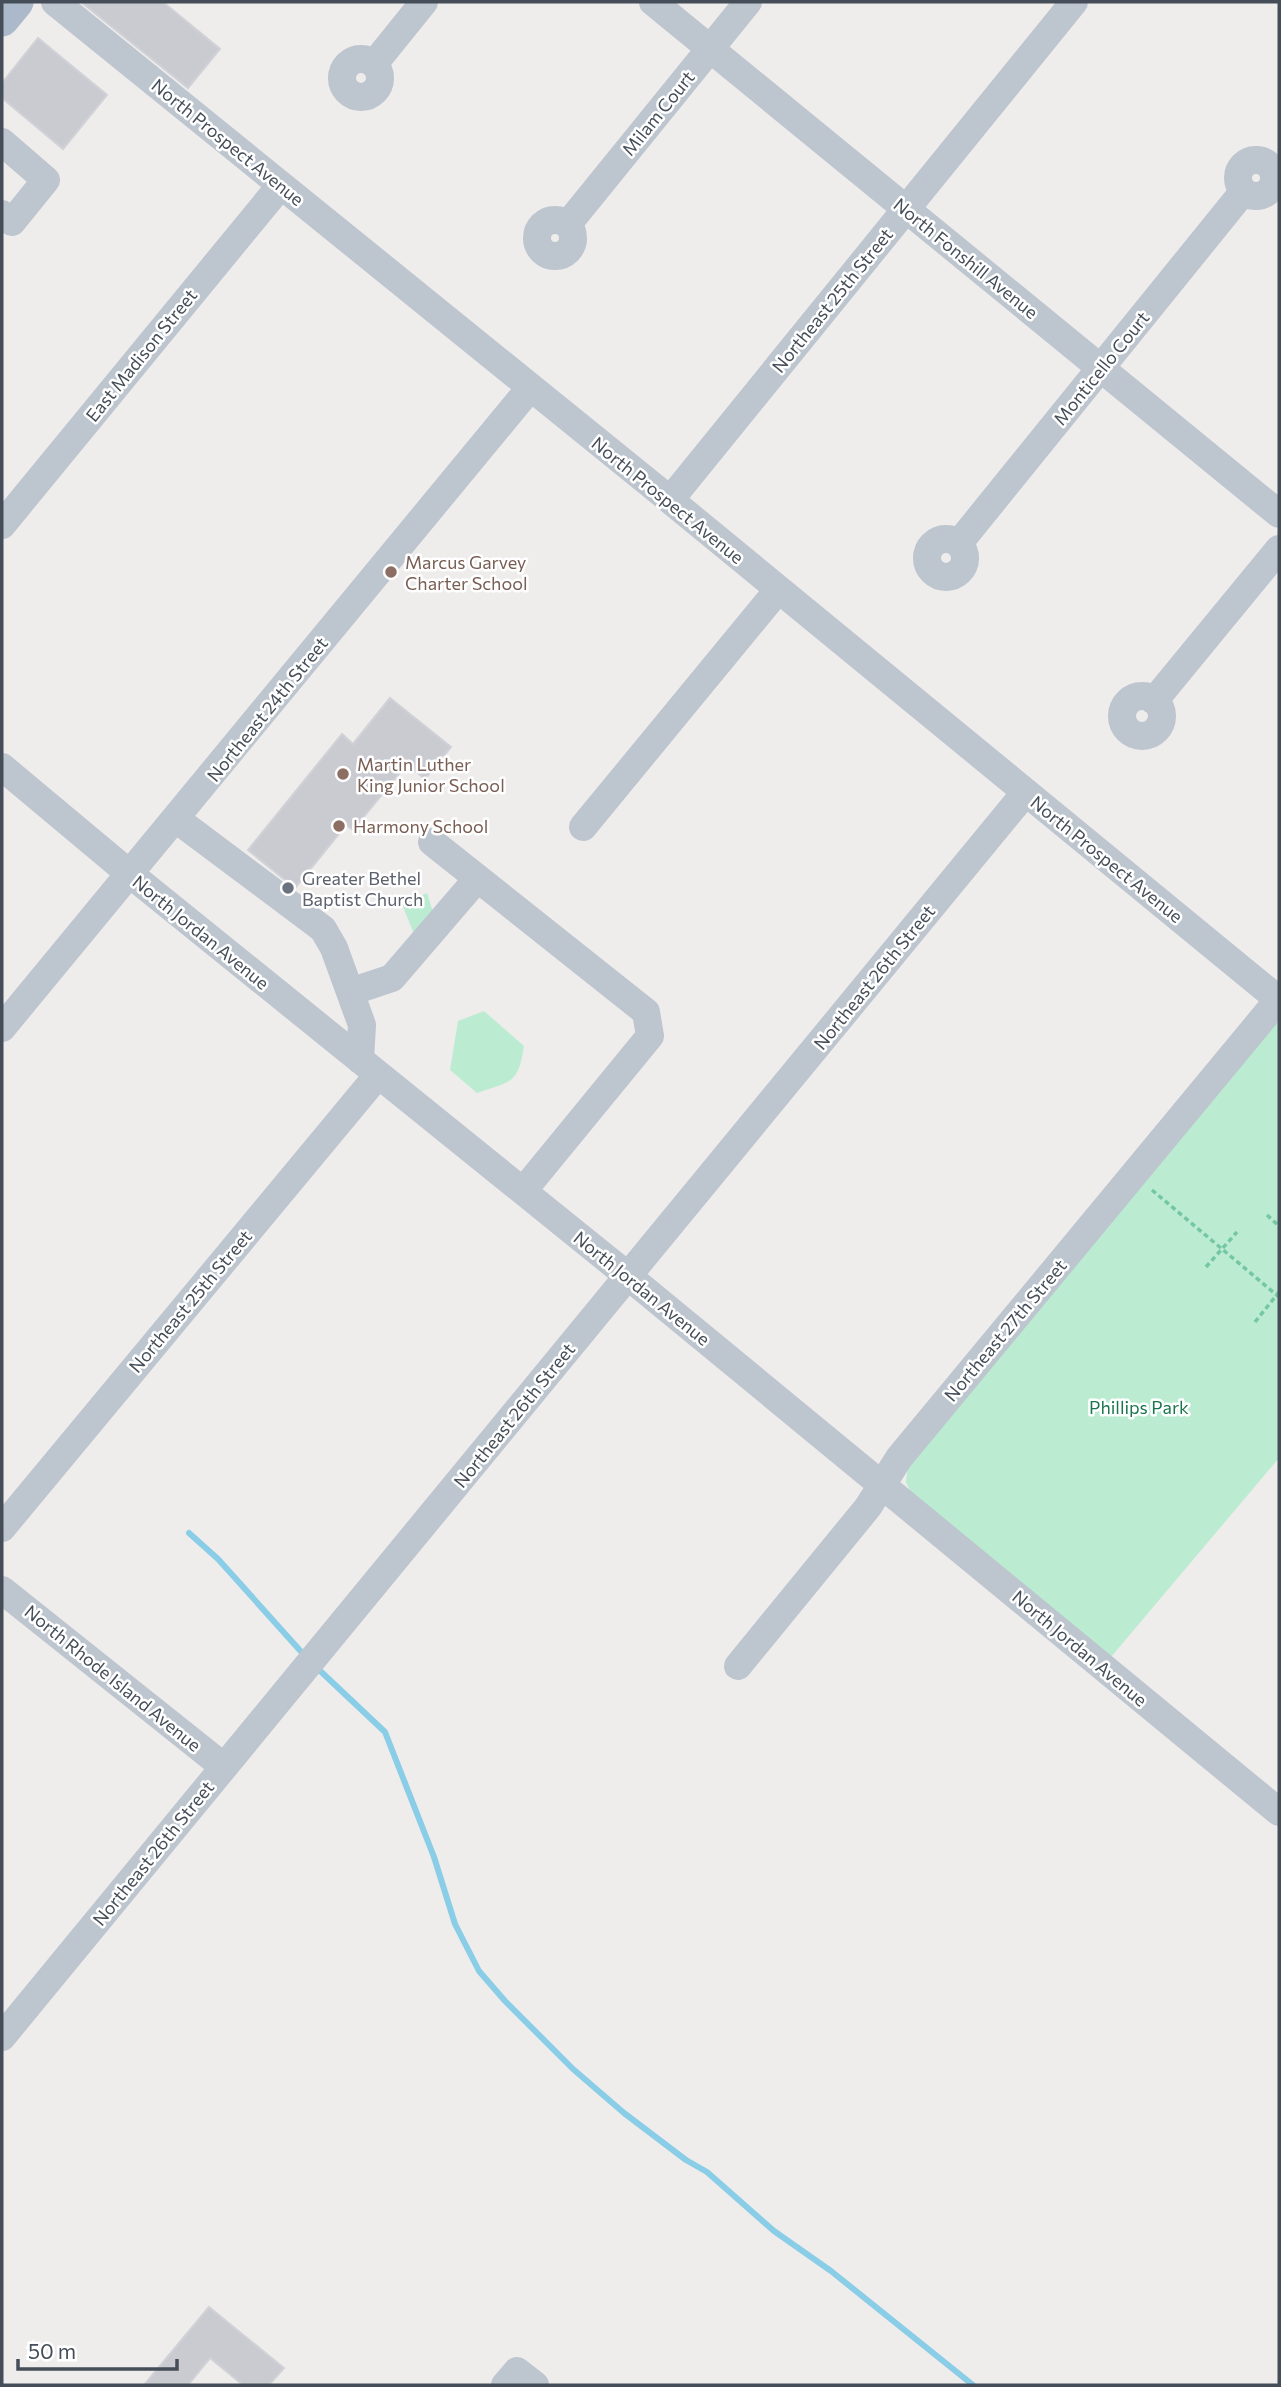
<svg xmlns="http://www.w3.org/2000/svg" width="1281" height="2387" viewBox="0 0 1281 2387" font-family="Commissioner,sans-serif">
<rect width="100%" height="100%" fill="#efecec"/>
<path fill="#bbecd1" d="M427,893L438,928L416,939L402,904Z
M484,1011L524,1046C518,1084 512,1081 477,1093L450,1070L458,1021Z
M1279,1021V1458L1111,1657L913,1497L906,1482L908,1467L1273,1026Z"/>
<g fill="none" stroke-linecap="round" stroke-linejoin="round">
<path stroke="#8acde7" stroke-width="6" d="M189,1533L218,1559L305,1656
M315,1666L385,1732L434,1857L455,1924L479,1971L505,2001L573,2069L624,2113L686,2160L707,2172L774,2231L831,2271L973,2385"/>
</g>
<path fill="#c9cbd1" stroke="#d0d2d7" stroke-width="2" d="M81,2H163L220,49L188,88Z
M38,38L107,95L63,149L2,98V83Z
M390,698L451,747L425,779L407,764L353,830L346,825L295,888L248,850L342,734L353,744Z
M209,2307L284,2368L269,2385H243L210,2358L188,2385H144Z"/>
<g fill="none" stroke-linecap="round" stroke-linejoin="round">
<path stroke="#75c7a4" stroke-width="3.5" stroke-dasharray="5 3.5" stroke-linecap="butt" d="M1152,1190L1279,1297
M1267,1215L1279,1226
M1206,1267L1237,1232
M1255,1322L1279,1292"/>
<path stroke="#bdc5ce" stroke-width="28" d="M55,2L670,500L1279,1000
M653,2L1279,514
M342 78a19 19 0 1 1 38 0a19 19 0 1 1-38 0Z
M374,64L424,2
M2,142L46,180L12,222L2,214
M1238 178a18 18 0 1 1 36 0a18 18 0 1 1-36 0Z
M537 238a18 18 0 1 1 36 0a18 18 0 1 1-36 0Z
M568,224L748,2
M670,500L1074,2
M2,525L281,185
M927 558a19 19 0 1 1 38 0a19 19 0 1 1-38 0Z
M959,543L1243,192
M1122 716a20 20 0 1 1 40 0a20 20 0 1 1-40 0Z
M1154,701L1279,549
M2,767L130,874L628,1276L1279,1812
M176,819L323,929L334,948L362,1025L360,1060
M583,827L778,590
M432,842L646,1012L650,1036L523,1191
M350,992L392,978L477,879
M2,1028L530,388
M2,1528L378,1075
M2,1590L224,1767
M738,1666L868,1507L899,1458L1279,999
M2,2037L1025,793
M505,2385L517,2371L535,2385"/>
<path stroke="#acb9ca" stroke-width="35" d="M2,19L16,2"/>
</g>
<g fill="#8d6e63" stroke="#fff" stroke-width="2.5">
<circle cx="391" cy="572" r="7"/>
<circle cx="343" cy="774" r="7"/>
<circle cx="339" cy="826" r="7"/>
</g>
<circle fill="#6b7280" stroke="#fff" stroke-width="2.5" cx="288" cy="888" r="7"/>
<g text-anchor="middle" dominant-baseline="central" stroke-width="5" stroke-linejoin="round" paint-order="stroke">
<g font-size="18" fill="#454e58" stroke="#fff">
<text transform="translate(658 113) rotate(-51)">Milam Court</text>
<text transform="translate(228 142) rotate(39)">North Prospect Avenue</text>
<text transform="translate(966 258) rotate(39)">North Fonshill Avenue</text>
<text transform="translate(832 300) rotate(-51)">Northeast 25th Street</text>
<text transform="translate(141 355) rotate(-51)">East Madison Street</text>
<text transform="translate(1101 368) rotate(-51)">Monticello Court</text>
<text transform="translate(668 500) rotate(39)">North Prospect Avenue</text>
<text transform="translate(267 709) rotate(-51)">Northeast 24th Street</text>
<text transform="translate(1107 859) rotate(39)">North Prospect Avenue</text>
<text transform="translate(201 932) rotate(39)">North Jordan Avenue</text>
<text transform="translate(874 977) rotate(-51)">Northeast 26th Street</text>
<text transform="translate(642 1288) rotate(39)">North Jordan Avenue</text>
<text transform="translate(190 1301) rotate(-50)">Northeast 25th Street</text>
<text transform="translate(1005 1330) rotate(-50)">Northeast 27th Street</text>
<text transform="translate(514 1415) rotate(-51)">Northeast 26th Street</text>
<text transform="translate(1080 1648) rotate(40)">North Jordan Avenue</text>
<text transform="translate(113 1678) rotate(39)">North Rhode Island Avenue</text>
<text transform="translate(153 1853) rotate(-51)">Northeast 26th Street</text>
</g>
<g font-size="18" fill="#785e54" stroke="#fff" text-anchor="start">
<text x="405" y="562">Marcus Garvey<tspan x="405" dy="21">Charter School</tspan></text>
<text x="357" y="764">Martin Luther<tspan x="357" dy="21">King Junior School</tspan></text>
<text x="353" y="826">Harmony School</text>
</g>
<g font-size="18" fill="#5b616d" stroke="#fff" text-anchor="start">
<text x="302" y="878">Greater Bethel<tspan x="302" dy="21">Baptist Church</tspan></text>
</g>
<g font-size="18" fill="#1b754e" stroke="#fff">
<text x="1139" y="1407">Phillips Park</text>
</g>
</g>
<rect width="1281" height="2387" fill="none" stroke="#454e58" stroke-width="7"/>
<path d="M18 2359v10h159v-10" fill="none" stroke="#454e58" stroke-width="3.5"/>
<text x="28" y="2359" font-size="21" fill="#454e58" stroke="#ffffff" stroke-width="5" paint-order="stroke">50 m</text>
</svg>
